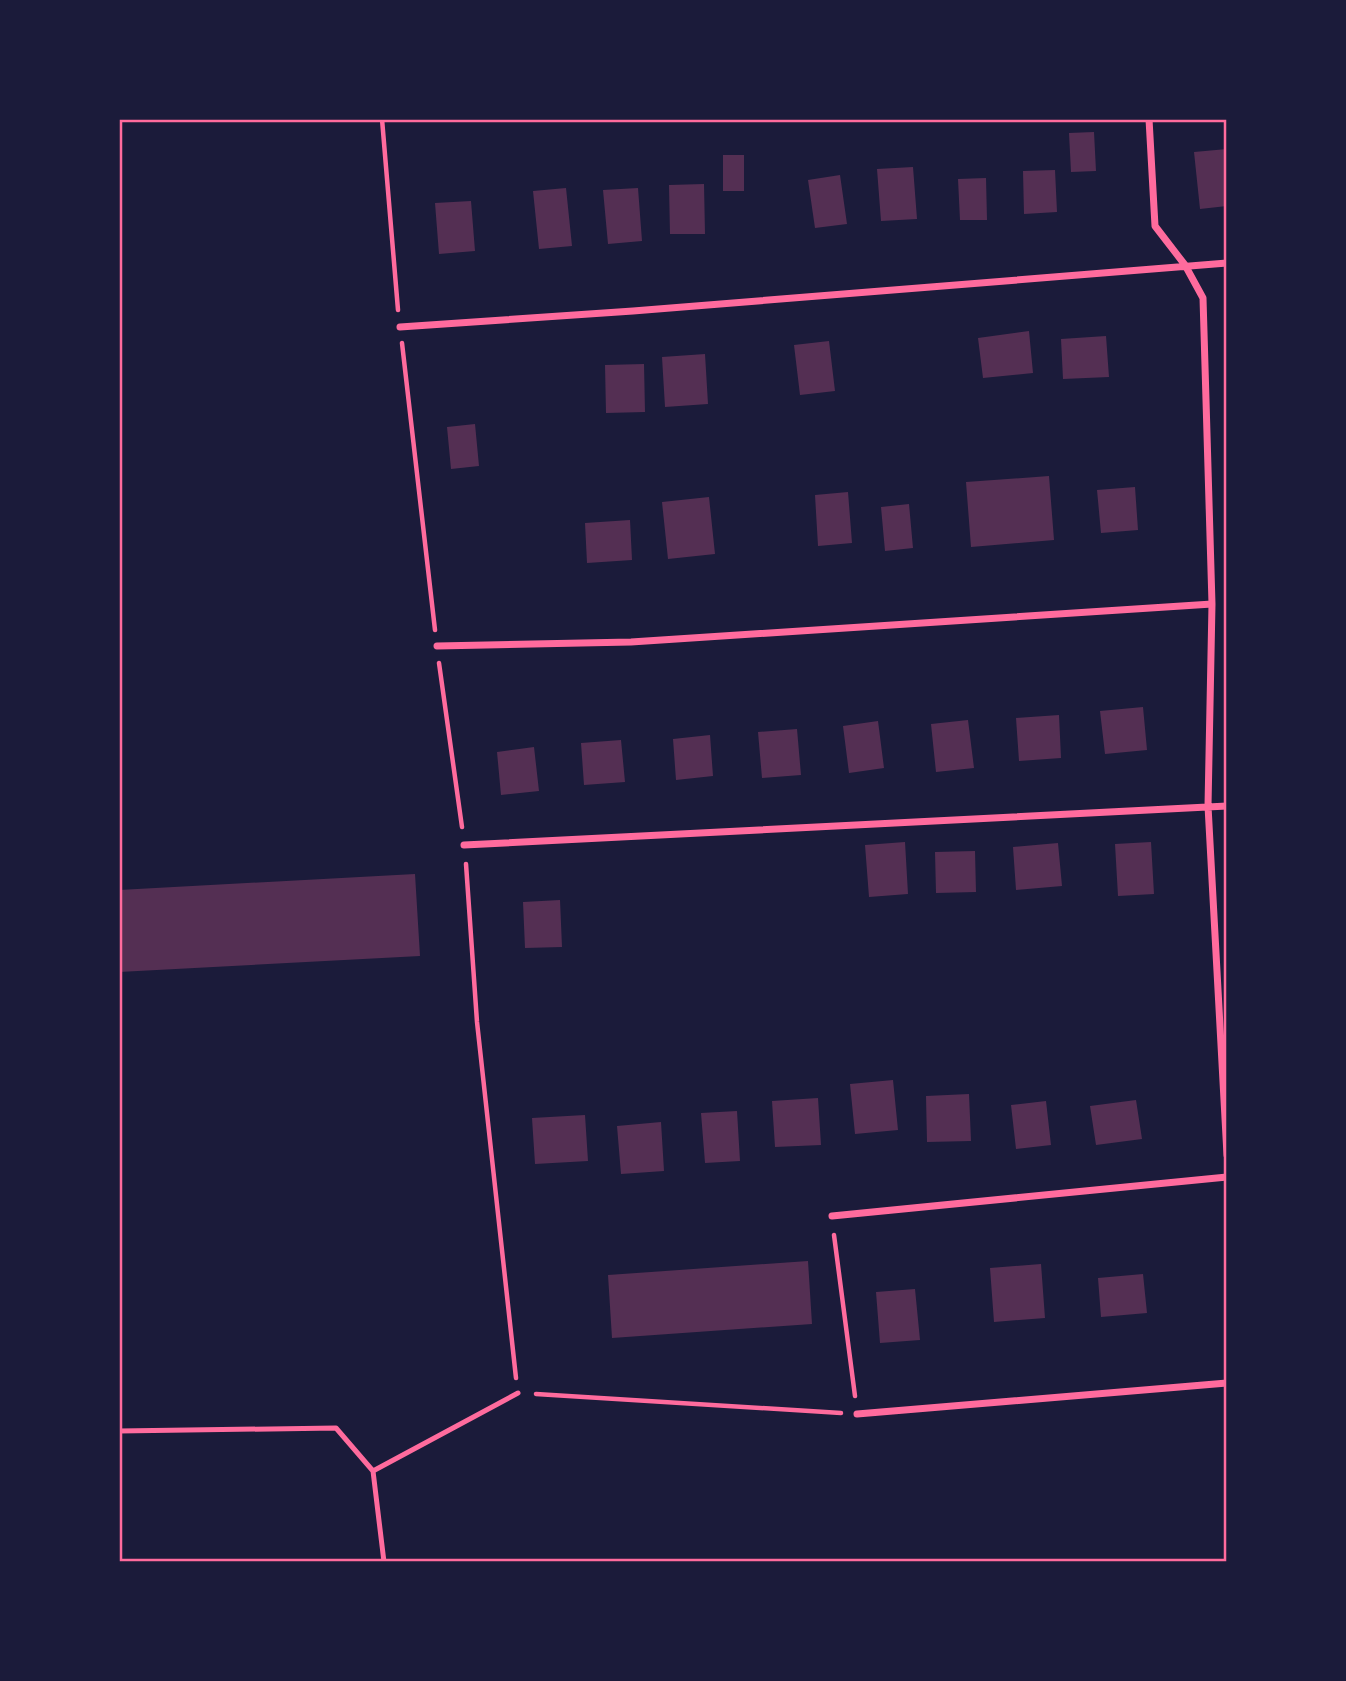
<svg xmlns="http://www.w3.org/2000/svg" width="1346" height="1681" viewBox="0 0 1346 1681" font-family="Arial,sans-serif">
<rect width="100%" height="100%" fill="#1b1b3a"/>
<path fill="#542f53" d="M1094,132L1096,171L1071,172L1069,133Z
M1227,149V206L1200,209L1194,152Z
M723,155H744V191H723Z
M913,167L917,219L881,221L877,169Z
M1055,170L1057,212L1024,214L1023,171Z
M840,175L847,224L815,228L808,180Z
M986,178L987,220H960L958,179Z
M704,184L705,234H670L669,185Z
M566,188L572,246L539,249L533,191Z
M638,188L642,241L608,244L603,190Z
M471,201L475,251L439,254L435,203Z
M1029,331L1033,373L983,378L978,338Z
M1106,336L1109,377L1063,379L1061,339Z
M829,341L835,391L800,395L794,345Z
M705,354L708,404L665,407L662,357Z
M644,364L645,412L606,413L605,365Z
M475,424L479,466L451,469L447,427Z
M1049,476L1054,540L971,547L966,482Z
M1135,487L1138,530L1101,533L1097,490Z
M848,492L852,543L818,546L815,495Z
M709,497L715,554L668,559L662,502Z
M909,504L913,548L885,551L881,507Z
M630,520L632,560L587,563L585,523Z
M1143,707L1147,750L1105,754L1100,711Z
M1059,715L1061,758L1019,761L1016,718Z
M968,720L974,768L936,772L931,724Z
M878,721L884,768L849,773L843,726Z
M797,729L801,775L762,778L758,732Z
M710,735L713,776L676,780L673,739Z
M621,740L625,782L584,785L581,743Z
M534,747L539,791L501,795L497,752Z
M905,842L908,894L869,897L865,845Z
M1151,842L1154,894L1118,896L1115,844Z
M1058,843L1062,886L1016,890L1013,847Z
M975,851L976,892L936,893L935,852Z
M415,874L420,956L119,972V890Z
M560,900L562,947L525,948L523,902Z
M893,1080L898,1130L855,1134L850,1084Z
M969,1094L971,1141L927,1142L926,1096Z
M818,1098L821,1145L775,1147L772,1101Z
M1136,1100L1142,1139L1096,1145L1090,1106Z
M1046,1101L1051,1145L1016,1149L1011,1105Z
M737,1111L740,1161L705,1163L701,1113Z
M585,1115L588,1161L535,1164L532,1118Z
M661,1122L664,1171L621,1174L617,1126Z
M808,1261L812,1324L612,1338L608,1275Z
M1041,1264L1045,1318L994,1322L990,1268Z
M1143,1274L1147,1313L1101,1317L1098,1278Z
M915,1289L920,1340L880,1343L876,1292Z"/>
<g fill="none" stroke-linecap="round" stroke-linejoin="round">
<path stroke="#ff6b9d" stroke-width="4.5" d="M382,119L398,310
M402,343L435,630
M439,663L462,827
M466,864L477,1022L516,1378
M834,1235L855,1396
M536,1394L841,1413"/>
<path stroke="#ff6b9d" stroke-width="5" d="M119,1431L336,1428L373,1471L518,1393
M373,1471L384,1562"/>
<path stroke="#ff6b9d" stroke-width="7" d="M1149,119L1155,226L1185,265L1203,298L1212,604L1208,806L1227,1155
M400,327L633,311L1227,263
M437,646L631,642L1212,604
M464,845L1227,806
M832,1216L1227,1177
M857,1414L1227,1383"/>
</g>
<rect width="1346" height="1681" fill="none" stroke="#1b1b3a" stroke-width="242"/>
<rect x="121" y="121" width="1104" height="1439" fill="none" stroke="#ff6b9d" stroke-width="2.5"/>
</svg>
